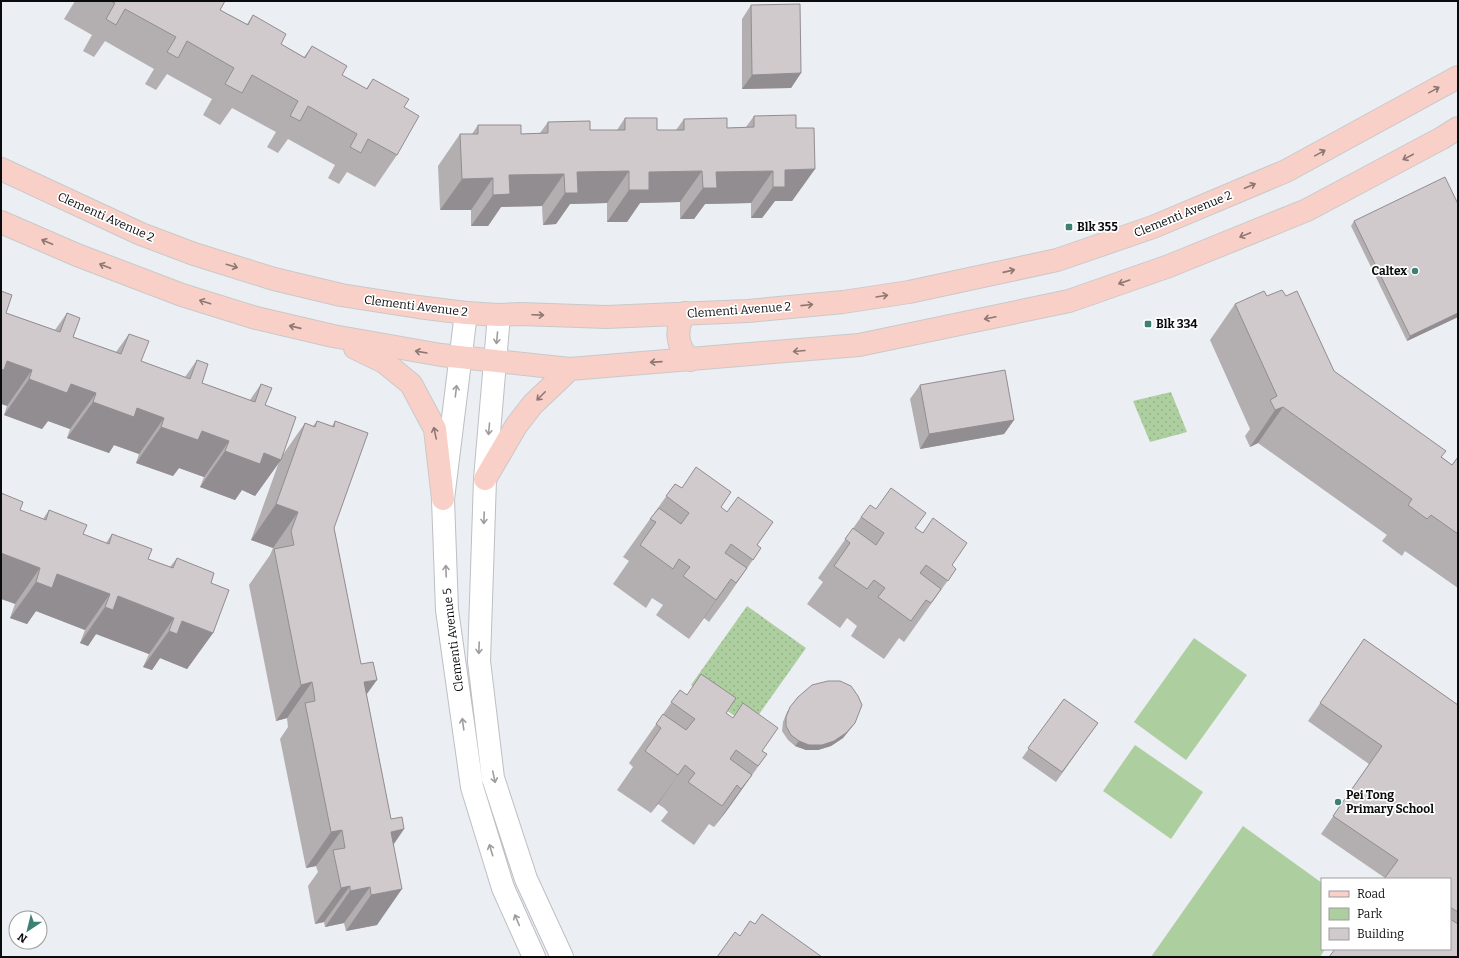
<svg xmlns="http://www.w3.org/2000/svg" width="1459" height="958" viewBox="0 0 1459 958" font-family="Bitter,serif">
<defs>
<pattern id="green-dots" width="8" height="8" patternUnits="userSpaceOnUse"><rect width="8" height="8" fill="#adce9f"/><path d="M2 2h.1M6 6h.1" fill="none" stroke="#94b088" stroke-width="1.8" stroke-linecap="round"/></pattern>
</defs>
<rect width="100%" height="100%" fill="#ebeef2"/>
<path fill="url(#green-dots)" d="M1171,392L1187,432L1150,442L1133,401Z
M747,606L806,648L750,727L691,685Z"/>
<path fill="#adce9f" d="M1194,638L1247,675L1186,760L1134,722Z
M1135,745L1203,792L1171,839L1103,791Z
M1243,826L1322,883V949H1325L1320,957H1151Z"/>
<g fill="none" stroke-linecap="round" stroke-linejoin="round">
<g stroke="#bcbfc3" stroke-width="24">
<path id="minor" d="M466,313L443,499L447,610L472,787L503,888L534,957
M499,315L485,479L479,661L493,778L526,879L562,957"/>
</g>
<g stroke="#c9c9ca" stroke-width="24">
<path id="major" d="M1,169L141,234L194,254L274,279L341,295L418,307L466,313L499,315L521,314L606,317L748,311L843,302L909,292L1057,260L1153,227L1286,171L1458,77
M1,222L77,255L182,295L256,318L333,336L441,355L570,369L859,345L1069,301L1169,266L1307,210L1442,138L1458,128
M685,313C675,329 676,346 690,360
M355,348L384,362L411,384L435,429L443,499
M485,479L516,426L533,404L570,369"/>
</g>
<use href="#minor" stroke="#fff" stroke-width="22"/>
<use href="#major" stroke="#f9d0c7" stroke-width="22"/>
</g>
<path fill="#b3aeb0" d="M75,1H225L220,10L247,24L253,15L281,44L304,57L312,46L342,75L366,89L373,79L404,107L397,155L375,187L347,172L339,184L328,178L335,165L288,139L278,153L267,147L276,132L232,108L220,125L203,115L212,99L167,74L156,90L145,84L154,69L105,41L94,57L83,51L92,35L64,19Z
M751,5L801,73L791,88L742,89V19Z
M754,116L796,128L815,169L792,201H775L762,218H751V203L705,204L694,219H680V202L640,203L627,222H607V203L570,204L556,224L543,225L542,206L501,207L488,226H471V210H440L438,166L460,134H472L478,125L521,134L540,133L548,122L590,130H617L625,118L657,130H676L684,119L727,128L746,127Z
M1458,204V317L1407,341L1351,226L1354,221Z
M1267,296H1286L1334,371L1452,465L1458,457V588L1405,551L1402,556L1382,541L1387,535L1258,443L1250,447L1245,436L1250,429L1210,340L1235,304Z
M6,313L55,330L67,313L73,337L116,352L129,334L141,361L185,377L197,360L202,383L250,400L261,384L265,405L282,456L305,423L313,426L317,421L332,426L335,421L334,528L391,819L404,829L394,844L377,925L346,931L344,923L325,927L324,922L315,924L308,886L318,872L316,866L306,868L280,739L288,727L287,718L276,721L249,585L270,555L273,548L251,540L279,462L255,496L242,490L235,500L200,487L204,477L179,468L173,476L136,463L139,454L114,445L109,453L67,438L70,429L48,421L42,429L4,415L7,406Z
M920,385L1014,420L1004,434L920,449L910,399Z
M675,484L682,488L721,507L727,512L773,522L757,545L761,548L726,599L709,622L704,618L689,639L656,615L663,605L652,598L646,608L613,584L629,561L623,557Z
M876,509L916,528L952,565L956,569L904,642L899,638L884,659L851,636L857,626L847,618L840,628L807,604L823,582L818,578L861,517Z
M20,510L43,519L49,510L83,534L106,543L112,534L148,559L170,567L177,558L211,583L213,633L187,669L160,658L152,670L143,667L149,654L96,634L88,646L80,643L85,630L36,611L27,624L10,618L15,604Z
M1364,639L1458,705V957L1450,949V879L1385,878L1321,834L1369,764L1308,721Z
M680,690L687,695L726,713L762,751L767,754L731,805L714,827L709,824L694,845L661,821L668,812L664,808L658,804L651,813L617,790L633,767L629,763Z
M798,697L852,727L843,738L831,746L818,750H806L795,746L788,740L782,731L783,722L787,712Z
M1064,699L1098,723L1056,782L1022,758Z"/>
<path fill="#928d90" d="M801,73L791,88L742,89L752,75Z
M815,169L792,201H775L762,218H751L785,170Z
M629,171L607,203L570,204L556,224L543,225L565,193L577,172Z
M702,171L680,202L640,203L627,222H607L629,190L649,172Z
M773,171L751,203L705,204L694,219H680L703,188L716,172Z
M564,174L542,206L501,207L488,226H471L493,195L509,175Z
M493,178L471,210H440L462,179Z
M1458,313V317L1407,341L1410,336Z
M7,361L32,370L7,406L1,404V369Z
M29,379L71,384L96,393L70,429L48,421L42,429L4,415Z
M93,402L137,408L164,418L139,454L114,445L109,453L67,438Z
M1283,407L1258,443L1250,447L1275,410Z
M1014,420L1004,434L920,449L929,434Z
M161,427L202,431L229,441L204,477L179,468L173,476L136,463Z
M225,451L264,453L281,460L255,496L242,490L235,500L200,487Z
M276,504L298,512L273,548L251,540Z
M1,553L40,568L15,604L1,599Z
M57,574L110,594L85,630L36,611L27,624L10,618L36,582Z
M731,579L704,618L689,639L716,600Z
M118,596L174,618L149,654L96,634L88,646L80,643L105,607Z
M182,621L213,633L187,669L160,658L152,670L143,667L169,631Z
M377,680L351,716L364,682Z
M312,682L287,718L276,721L301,685Z
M855,723L843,738L831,746L818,750H806L795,746L799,741Z
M685,765L658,804L651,813L678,775Z
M752,775L725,813L714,827L741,789Z
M404,829L379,865L391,832Z
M342,830L316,866L306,868L331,832Z
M350,886L324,922L315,924L341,888Z
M370,887L344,923L325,927L350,891Z
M402,889L377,925L346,931L371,895Z"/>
<path fill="#d0cacd" stroke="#928d90" d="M110,1H225L220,10L248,25L253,15L286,34L281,44L305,58L312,46L347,66L342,75L367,89L373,79L409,99L404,107L419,116L397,155L368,139L361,153L350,147L357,134L308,106L300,121L290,116L298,101L252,75L242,93L225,84L234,68L187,41L178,58L167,52L176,37L125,9L116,25L106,19L115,3Z
M800,4L801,73L752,75L751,5Z
M796,115V128H814L815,169L785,170V187H773V171L716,172L717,188H703L702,171L649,172V190H629V171L577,172L578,193H565L564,174L509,175L510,194L493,195V178L462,179L460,134H478V125H521V134L548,133V122L590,121V130H625V118H657V130H684V119L727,118V128L754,127V116Z
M1445,177L1458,204V313L1410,336L1354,221Z
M1282,290L1286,296L1297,291L1334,371L1446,451L1441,457L1452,465L1458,457V534L1431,515L1427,519L1408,505L1412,499L1283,407L1275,410L1270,400L1277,396L1235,304L1264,291L1267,296Z
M1,291L12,295L6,313L60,332L67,313L80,318L73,337L121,354L129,334L149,341L141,361L190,379L197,360L208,364L202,383L255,402L261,384L272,388L265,405L296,417L281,460L264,453L260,464L225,451L229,441L202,431L198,440L161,427L164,418L137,408L134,417L93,402L96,393L71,384L67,393L29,379L32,370L7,361L4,370L1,369Z
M1005,370L1014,420L929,434L920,385Z
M317,421L334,427L335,421L368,433L334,528L361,664L373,662L377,680L364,682L391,819L402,817L404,829L391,832L402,889L371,895L370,887L350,891V886L341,888L333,850L345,848L342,830L331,832L305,703L315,701L314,693L312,682L301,685L274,549L294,545L291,531L298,512L276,504L305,423L315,427Z
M696,467L731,492L721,507L727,512L738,497L773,522L757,545L761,548L753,560L731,544L725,553L747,568L736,583L731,579L716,600L683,576L690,567L679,559L673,569L640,545L656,522L650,519L659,508L681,524L689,513L666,496L675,484L682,488Z
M891,488L926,513L915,528L923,533L933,518L967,543L952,565L956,569L948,581L926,565L920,573L941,589L931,603L926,600L911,621L878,597L885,588L874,580L867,589L834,566L850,543L845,539L853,528L876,545L884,533L861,517L870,505L876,509Z
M1,493L23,502L20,510L46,520L49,510L87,525L83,534L109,544L112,534L152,549L148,559L173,568L177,558L214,573L211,583L229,590L213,633L182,621L177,634L169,631L174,618L118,596L113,610L105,607L110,594L57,574L52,588L36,582L40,568L1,553Z
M1364,639L1458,705V912L1450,907V879H1384L1398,860L1333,816L1382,746L1320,703Z
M701,674L736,698L726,713L733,718L743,703L778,728L762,751L767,754L758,766L736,750L730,759L752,775L741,789L737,785L722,806L688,782L695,773L691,770L685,765L678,775L645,751L661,728L656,724L663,714L686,730L695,719L671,702L680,690L687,695Z
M828,681H840L851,686L858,696L862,705L855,723L846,733L834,741L822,745H809L799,741L791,735L786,726V717L790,707L798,697L812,685Z
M1064,699L1098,723L1062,772L1028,748Z
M762,914L822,957H717L735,932L740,936L750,921L755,924Z
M1450,919L1458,924V957H1329L1335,949H1450Z"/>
<defs><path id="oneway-shaft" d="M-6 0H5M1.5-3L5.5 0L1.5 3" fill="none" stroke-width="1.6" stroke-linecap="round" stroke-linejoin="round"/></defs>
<g stroke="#8d7773">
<use href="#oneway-shaft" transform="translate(1434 90) rotate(-29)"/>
<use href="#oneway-shaft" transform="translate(1320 153) rotate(-29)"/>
<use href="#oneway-shaft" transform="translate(1408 157) rotate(152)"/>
<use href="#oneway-shaft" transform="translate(1250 186) rotate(-23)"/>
<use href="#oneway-shaft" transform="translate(1245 235) rotate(158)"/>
<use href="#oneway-shaft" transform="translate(47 242) rotate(-157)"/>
<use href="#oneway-shaft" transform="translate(105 266) rotate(-159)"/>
<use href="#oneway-shaft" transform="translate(232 266) rotate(17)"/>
<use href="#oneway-shaft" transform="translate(1009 271) rotate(-13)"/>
<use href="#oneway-shaft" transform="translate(1124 282) rotate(161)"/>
<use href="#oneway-shaft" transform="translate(882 296) rotate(-9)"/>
<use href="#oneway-shaft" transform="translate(205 302) rotate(-162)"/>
<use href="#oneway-shaft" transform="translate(807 305) rotate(-6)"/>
<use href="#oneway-shaft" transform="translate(538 315) rotate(2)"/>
<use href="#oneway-shaft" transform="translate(990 318) rotate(168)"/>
<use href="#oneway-shaft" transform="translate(295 327) rotate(-167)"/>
<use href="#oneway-shaft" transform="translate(799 351) rotate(175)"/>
<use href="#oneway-shaft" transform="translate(421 352) rotate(-170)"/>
<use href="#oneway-shaft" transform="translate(656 362) rotate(176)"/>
<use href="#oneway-shaft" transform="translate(541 396) rotate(135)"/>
<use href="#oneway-shaft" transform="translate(435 433) rotate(-102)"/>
</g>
<g stroke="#9d9d9e">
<use href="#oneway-shaft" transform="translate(497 338) rotate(95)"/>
<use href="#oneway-shaft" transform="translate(456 391) rotate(-83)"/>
<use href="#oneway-shaft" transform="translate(489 429) rotate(95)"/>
<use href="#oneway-shaft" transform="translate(484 518) rotate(92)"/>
<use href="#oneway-shaft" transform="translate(446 571) rotate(-92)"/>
<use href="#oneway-shaft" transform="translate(479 648) rotate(92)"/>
<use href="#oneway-shaft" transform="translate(463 724) rotate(-98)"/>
<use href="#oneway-shaft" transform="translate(494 777) rotate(78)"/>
<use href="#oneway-shaft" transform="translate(491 850) rotate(-107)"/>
<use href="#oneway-shaft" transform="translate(517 920) rotate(-113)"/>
</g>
<g fill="#3e8174" stroke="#fff" stroke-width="1.5">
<rect x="1065" y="223" width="8" height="8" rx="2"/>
<circle cx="1415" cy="271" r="4"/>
<rect x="1144" y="320" width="8" height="8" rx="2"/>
<circle cx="1338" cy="802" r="4"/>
</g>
<g text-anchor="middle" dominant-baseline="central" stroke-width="3.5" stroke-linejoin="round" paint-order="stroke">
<g font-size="12" fill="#0a0b0d" stroke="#fff">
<text transform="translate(1183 214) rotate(-22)">Clementi Avenue 2</text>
<text transform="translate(106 217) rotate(24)">Clementi Avenue 2</text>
<text transform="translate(416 306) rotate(7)">Clementi Avenue 2</text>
<text transform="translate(739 310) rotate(-4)">Clementi Avenue 2</text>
<text transform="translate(453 640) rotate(-97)">Clementi Avenue 5</text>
</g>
<g font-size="12" font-weight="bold" fill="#0a0b0d" stroke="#fff" text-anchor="start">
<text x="1077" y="227">Blk 355</text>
<text x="1407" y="271" text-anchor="end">Caltex</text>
<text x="1156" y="324">Blk 334</text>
<text x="1346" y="795">Pei Tong<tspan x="1346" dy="14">Primary School</tspan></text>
</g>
</g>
<rect width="1459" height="958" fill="none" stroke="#0a0b0d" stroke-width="4"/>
<rect x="1321" y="878" width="130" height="72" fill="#ffffff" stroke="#9d9d9e"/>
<rect x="1329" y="891" width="20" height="6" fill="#f9d0c7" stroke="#9d9d9e"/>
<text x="1357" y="898" font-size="12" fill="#0a0b0d">Road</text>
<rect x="1329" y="908" width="20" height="12" fill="#adce9f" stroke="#9d9d9e"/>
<text x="1357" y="918" font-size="12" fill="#0a0b0d">Park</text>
<rect x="1329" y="928" width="20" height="12" fill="#d0cacd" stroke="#9d9d9e"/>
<text x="1357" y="938" font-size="12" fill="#0a0b0d">Building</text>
<g transform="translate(28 930) rotate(215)"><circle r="19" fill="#ffffff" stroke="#9d9d9e"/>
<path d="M0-3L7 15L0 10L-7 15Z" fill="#3e8174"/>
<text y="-6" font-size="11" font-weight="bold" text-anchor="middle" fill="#0a0b0d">N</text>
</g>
</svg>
